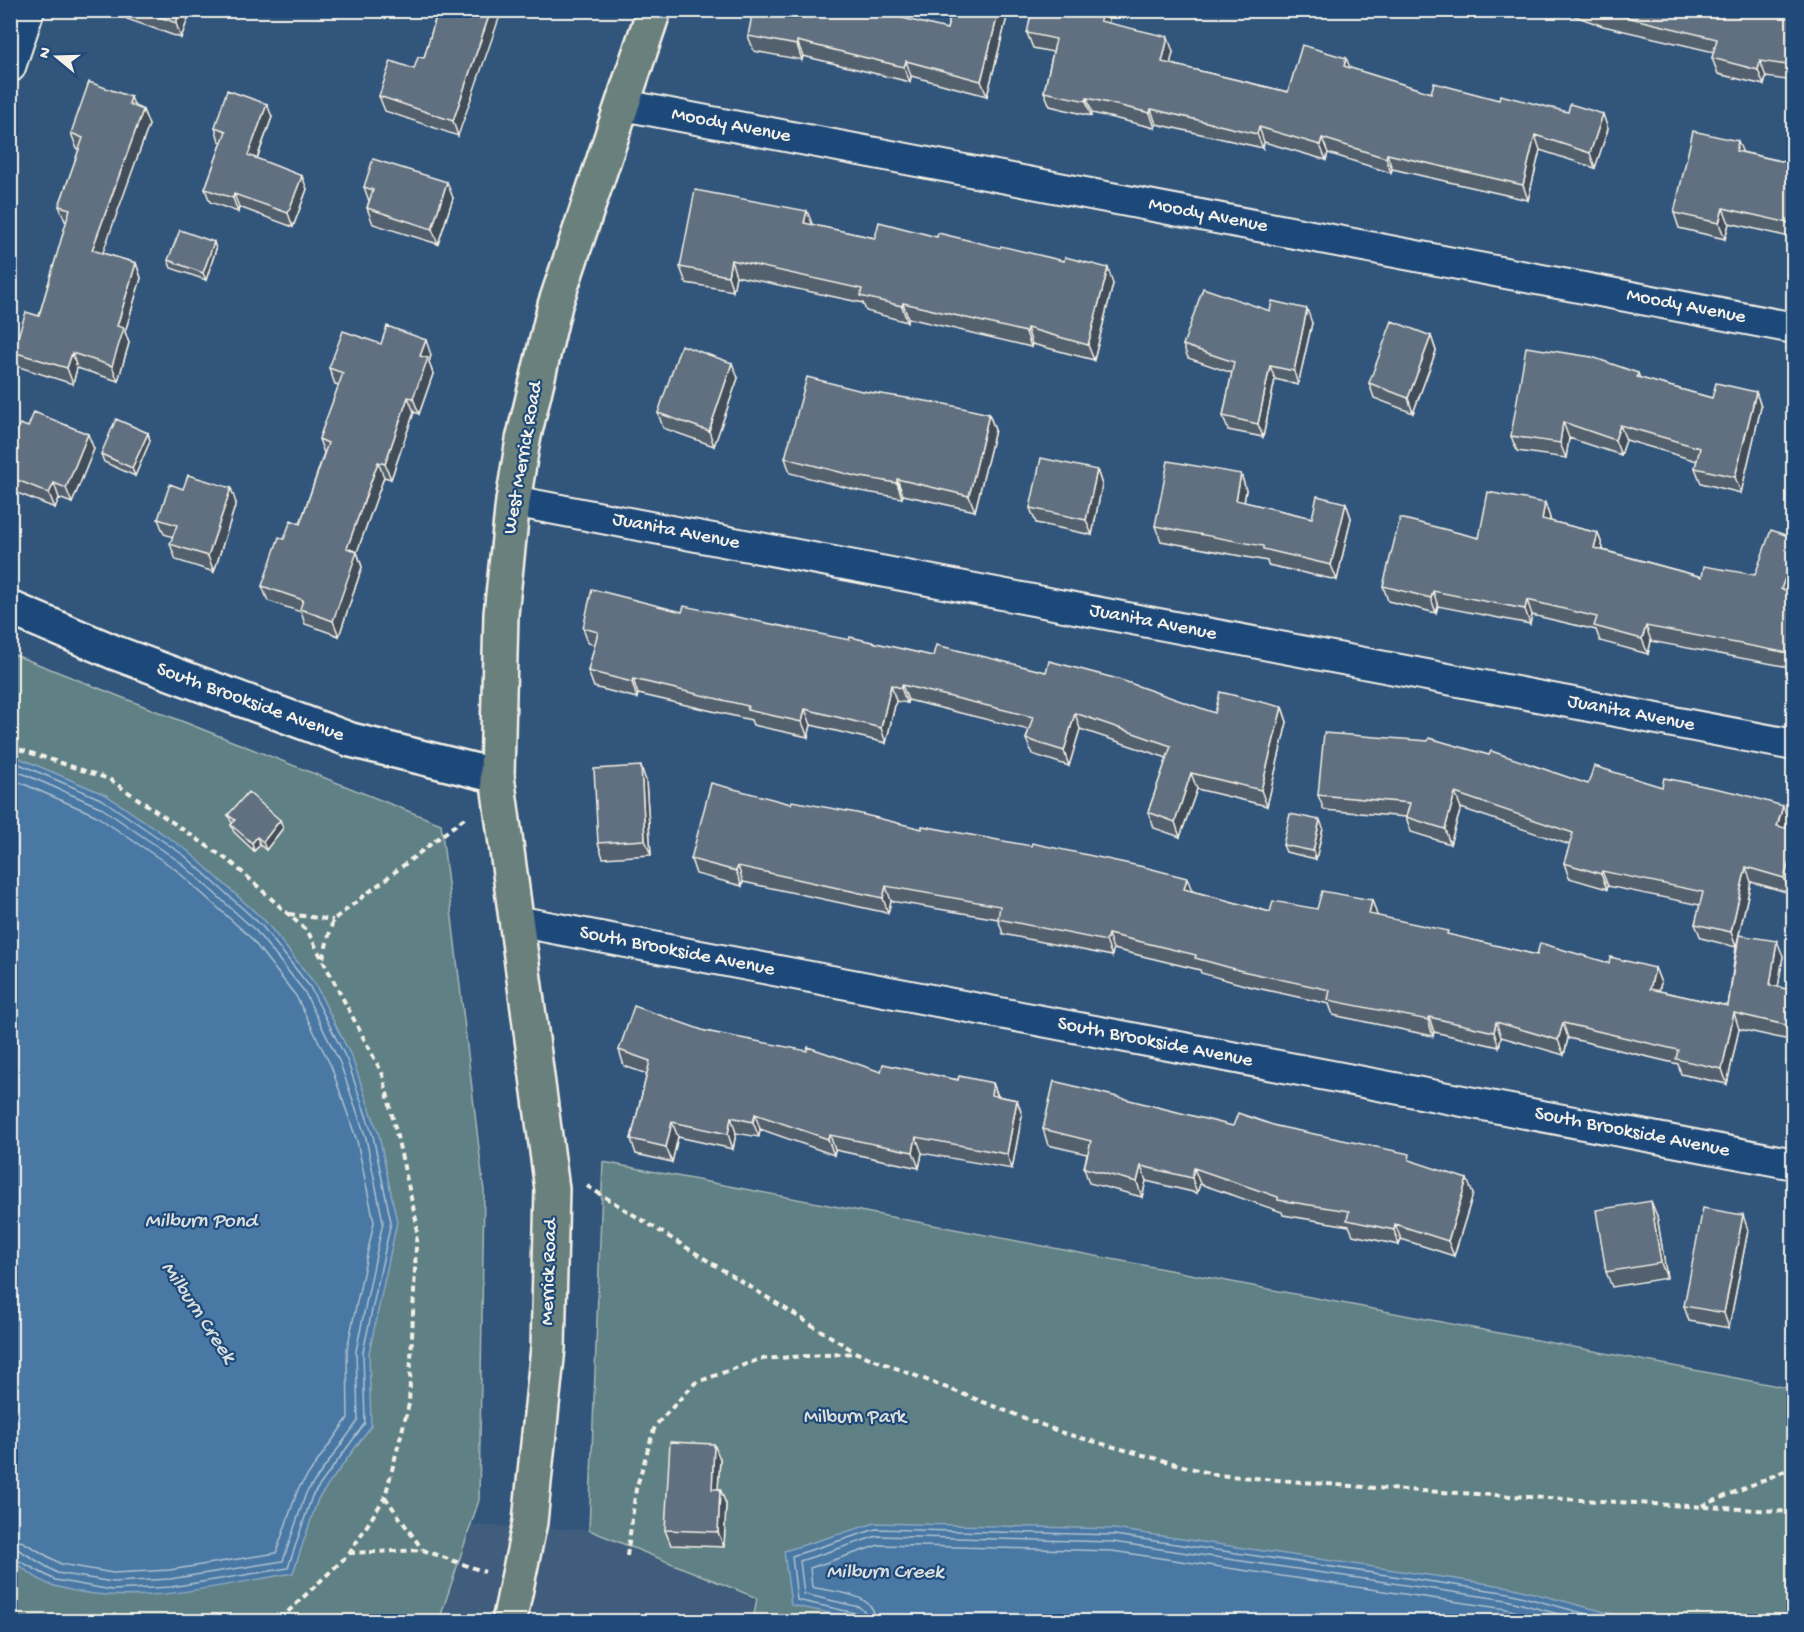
<svg xmlns="http://www.w3.org/2000/svg" width="1804" height="1632" viewBox="0 0 1804 1632" font-family="'Gochi Hand',sans-serif">
<rect width="100%" height="100%" fill="#32557c"/>
<filter id="ink" filterUnits="userSpaceOnUse"><feTurbulence type="fractalNoise" baseFrequency=".0167" numOctaves="2"/><feDisplacementMap in="SourceGraphic" scale="12" xChannelSelector="R" yChannelSelector="G"/><feConvolveMatrix kernelMatrix="1 2 1 2 8 2 1 2 1" color-interpolation-filters="sRGB"/></filter>
<g filter="url(#ink)">
<path fill="#405d7d" d="M471,1525L589,1530L757,1598L753,1621L439,1622Z"/>
<path fill="#5e8084" stroke="#a9b8b6" stroke-width="1.5" d="M10,653L441,824L484,1191L479,1500L439,1621H11Z
M603,1162L1793,1389V1621H753L757,1598L589,1530Z"/>
<path fill="#4878a5" stroke="#8da8c0" stroke-width="1.5" d="M10,754L106,795L188,851L266,922L315,984L352,1058L379,1135L397,1222L369,1353L371,1426L318,1499L293,1573C216,1586 132,1609 54,1586C39,1582 24,1568 11,1560Z
M875,1523L1114,1529L1510,1587L1639,1621L872,1622L791,1605L784,1551Z"/>
<g fill="none" stroke-linecap="round" stroke-linejoin="round">
<path stroke="#afc1cd" stroke-width="1.5" d="M10,760L103,800L185,856L262,926L310,987L347,1060L373,1136L391,1222L363,1352L365,1423L312,1496L288,1568L171,1587L112,1590L55,1580L10,1556
M10,768L100,807L180,862L256,931L304,991L340,1063L366,1138L383,1222L356,1351L358,1421L306,1493L283,1561L170,1579L113,1582L57,1573L19,1550L10,1548
M10,778L95,815L175,869L250,937L296,996L331,1066L357,1141L374,1222L347,1349L348,1418L298,1489L276,1553L170,1570L113,1573L61,1564L23,1542L10,1539
M859,1622L855,1613L797,1600L792,1556L876,1529L1114,1535L1509,1593L1616,1622
M867,1622L865,1612L859,1607L804,1594L800,1561L877,1536L1113,1542L1507,1600L1587,1622
M876,1622C875,1591 834,1593 812,1587L810,1568L879,1545L1112,1551L1506,1609L1553,1622"/>
<g stroke="#f4f1e8" stroke-width="34">
<path id="minor" d="M10,67L29,10
M623,105L1794,328
M513,501L1794,745
M516,921L1794,1164"/>
</g>
<g stroke="#f4f1e8" stroke-width="38">
<path id="secondary" d="M10,608L116,653L351,740L497,776"/>
</g>
<g stroke="#f4f1e8" stroke-width="38">
<path id="primary" d="M509,1622L530,1522L534,1482L548,1348L552,1189L497,776L501,614L513,501L523,440L555,305L654,10"/>
</g>
<path stroke="#f4f1e8" stroke-width="4" stroke-dasharray="6 4.5" stroke-linecap="butt" d="M10,746L109,779L232,863L308,932L383,1075L417,1224L409,1404L385,1497L349,1554L277,1622
M289,914L333,920
M323,958L333,920L467,816
M587,1186L857,1353L1063,1433L1216,1475L1388,1489L1794,1512
M385,1497L422,1549
M1702,1506L1794,1467
M349,1553L423,1550L485,1572
M627,1556L636,1489L655,1426L695,1383L760,1359L857,1353"/>
<use href="#minor" stroke="#1f4a7a" stroke-width="30"/>
<use href="#secondary" stroke="#1f4a7a" stroke-width="33"/>
<use href="#primary" stroke="#6a807d" stroke-width="33"/>
</g>
<path fill="#53606e" stroke="#f4f1e8" stroke-width="1.5" d="M124,10H191L181,38L127,19Z
M438,10L458,136L385,111L379,96L414,69L424,58Z
M952,10H1005L1007,17L987,96L911,76L910,82L803,56L802,60L754,51L748,36L947,29Z
M1111,10L1108,23L1173,52L1170,64L1288,92L1350,68L1431,93L1608,129L1595,168L1540,150L1528,200L1392,169L1391,173L1328,153L1326,160L1264,142L1263,148L1156,124L1155,128L1092,113L1091,116L1050,106L1044,92L1053,52L1033,48L1027,33Z
M1558,10H1794V81L1766,77L1764,85L1718,74L1712,58L1714,52L1603,26Z
M135,106L143,110L149,125L102,253L136,263L141,278L125,332L129,343L118,381L77,368L73,384L19,367L13,352L39,316L67,221H65L59,206L79,150L77,149L71,133Z
M272,117L257,159L307,189L293,227L239,207L238,212L210,202L205,189L222,142L219,141L215,127Z
M1742,152L1794,164V238L1729,223L1725,239L1679,228L1674,213Z
M364,187L453,198L438,244L373,224L367,208L369,201Z
M812,225L875,238L1113,284L1094,360L1032,344L1031,347L908,318L907,322L866,311L863,303L736,276L733,291L686,283L680,267Z
M216,249L206,280L171,268L168,260Z
M1270,311L1312,323L1298,385L1275,379L1263,437L1228,430L1223,416L1232,373L1188,358L1183,345Z
M1431,336L1436,351L1413,413L1374,398L1369,383Z
M381,344L431,355L429,362L433,374L419,414L414,412L391,479L384,477L357,552L362,567L339,636L305,624L301,612L268,601L262,586L284,539L300,524L324,453L319,439L339,385L335,384L329,368Z
M1638,373L1640,378L1712,398L1756,392L1761,407L1741,493L1701,483L1695,468L1697,461L1626,440L1621,455L1569,438L1566,458L1517,451L1511,436Z
M738,378L714,446L663,428L658,413Z
M862,391L989,414L995,430L975,511L903,495L902,498L860,491L790,473L785,458Z
M28,427L94,449L72,503L59,498L55,508L10,490V434L15,436Z
M148,433L150,441L135,476L104,462L101,454Z
M1097,470L1102,485L1092,535L1036,523L1030,508Z
M1241,474L1246,490L1244,502L1312,518L1346,503L1351,518L1337,580L1268,565L1267,561L1161,541L1155,526Z
M236,503L214,572L176,560L170,544L173,537L164,534L158,519Z
M1545,503L1550,518V521L1598,533L1603,548V550L1702,577L1755,575L1794,538V584L1791,592H1794V668L1651,641L1648,654L1600,641L1596,630L1532,615L1530,624L1438,606L1436,613L1388,601L1383,586L1479,538Z
M682,612L849,640L1215,713L1282,707L1287,722L1267,806L1197,789L1180,837L1154,828L1148,812L1167,758L1080,729L1069,766L1032,754L1026,739L1029,730L908,700L907,703L896,701L886,743L811,725L808,737L753,725L751,720L638,694L637,698L594,687L588,671L595,645L588,643L583,628Z
M646,781L651,855L603,858L598,843Z
M1588,784L1662,787L1788,820L1786,828L1794,830V880L1790,893L1751,882L1739,935L1783,956L1778,987L1794,991V1041L1739,1029L1727,1084L1681,1074L1678,1064L1568,1038L1564,1055L1501,1037L1499,1047L1434,1032L1433,1036L1333,1015L1329,1004L1248,986L1201,973L1200,970L1113,949L1112,956L1003,934L998,919L891,901L888,913L743,882L742,886L696,874L691,859L791,804L922,829L1192,891L1270,912L1317,909L1372,900L1377,916L1449,935L1537,955L1655,968L1661,983L1659,991L1728,1006L1736,947L1701,938L1695,924L1700,905L1608,886L1607,889L1569,878L1564,863L1570,845L1461,808L1450,844L1411,832L1406,817L1324,810L1318,795Z
M228,815L280,820L283,828L266,850L260,845L254,851L234,832L231,825L232,823Z
M1323,828L1316,859L1286,852L1283,845Z
M705,1031L881,1072L993,1083L998,1096L1017,1100L1022,1115L1012,1169L922,1153L919,1168L835,1150L834,1155L760,1129L759,1137L736,1133L733,1149L678,1137L672,1162L636,1154L631,1139L647,1074L624,1066L619,1050Z
M1233,1126H1276L1413,1161L1473,1194L1454,1256L1401,1239L1399,1245L1353,1235L1349,1226L1283,1215L1282,1212L1200,1184L1197,1193L1146,1181L1142,1197L1089,1183L1084,1168L1087,1154L1048,1145L1043,1129Z
M1657,1216L1667,1278L1612,1287L1606,1272Z
M1748,1230L1729,1328L1689,1321L1684,1306Z
M1794,1340V1370L1790,1359Z
M720,1459L718,1489H720L726,1504L724,1547L671,1545L665,1530Z"/>
<path fill="#434e5a" stroke="#f4f1e8" stroke-width="1.5" d="M180,10H191L181,38L176,23Z
M491,10H502L458,136L453,121Z
M999,10H1005L1007,17L987,96L981,81Z
M1102,10H1111L1106,36L1100,21Z
M1168,37L1173,52L1167,77L1162,62Z
M797,41L803,56L802,60L797,45Z
M1346,58L1352,72L1344,66Z
M906,61L911,76L910,82L904,67Z
M1760,61L1766,77L1764,85L1758,70Z
M131,97L137,112L129,104Z
M1087,98L1092,113L1091,116L1086,101Z
M267,104L272,117L253,169L248,155Z
M1151,109L1156,124L1155,128L1150,113Z
M143,110L149,125L98,266L92,250Z
M1603,114L1608,129L1595,168L1590,153Z
M1259,127L1264,142L1263,148L1257,134Z
M1535,135L1540,150L1528,200L1523,185Z
M1322,138L1328,153L1326,160L1320,145Z
M1738,141L1744,156L1736,151Z
M1387,154L1392,169L1391,173L1386,158Z
M302,176L307,189L293,227L288,213Z
M447,182L453,198L438,244L432,229Z
M234,194L239,207L238,212L233,198Z
M1723,208L1729,223L1725,239L1719,223Z
M807,211L813,226L804,223Z
M214,242L216,249L206,280L203,273Z
M731,260L736,276L733,291L728,276Z
M136,263L141,278L125,332L129,343L118,381L112,366L117,326Z
M1108,268L1113,284L1094,360L1088,345Z
M903,303L908,318L907,322L902,306Z
M1307,309L1312,323L1298,385L1294,371Z
M1027,328L1032,344L1031,347L1026,332Z
M1431,336L1436,351L1413,413L1408,398Z
M426,340L431,355L429,362L433,374L419,414L413,398L420,356Z
M72,353L77,368L73,384L67,368Z
M732,363L738,378L714,446L709,431Z
M1270,366L1275,379L1263,437L1258,424Z
M1756,392L1761,407L1741,493L1735,477Z
M408,397L414,412L391,479L385,464Z
M989,414L995,430L975,511L969,496Z
M1563,422L1569,438L1566,458L1560,443Z
M1620,425L1626,440L1621,455L1615,440Z
M148,433L150,441L135,476L132,468Z
M88,434L94,449L72,503L66,488Z
M378,462L384,477L357,552L362,567L339,636L333,621L347,548Z
M1097,470L1102,485L1092,535L1086,520Z
M1241,474L1246,490L1242,515L1236,500Z
M897,479L903,495L902,498L897,483Z
M54,483L59,498L55,508L49,493Z
M231,488L236,503L214,572L208,556Z
M1346,503L1351,518L1337,580L1331,565Z
M1545,503L1550,518L1547,534L1542,519Z
M1598,533L1603,548L1600,563L1594,548Z
M1794,554V584L1786,604L1781,589Z
M1433,591L1438,606L1436,613L1431,598Z
M1527,600L1532,615L1530,624L1525,609Z
M1646,626L1651,641L1648,654L1642,639Z
M633,679L638,694L637,698L632,682Z
M891,685L896,701L886,743L881,728Z
M902,685L908,700L907,703L901,688Z
M1282,707L1287,722L1267,806L1261,790Z
M805,709L811,725L808,737L802,722Z
M1075,713L1080,729L1069,766L1064,751Z
M641,766L646,781L651,855L645,840Z
M1191,773L1197,789L1180,837L1175,822Z
M1455,793L1461,808L1450,844L1445,829Z
M1783,806L1788,820L1782,841L1777,826Z
M280,820L283,828L266,850L263,842Z
M1320,820L1323,828L1316,859L1313,851Z
M257,837L260,845L254,851L252,843Z
M1794,847V880L1790,893L1784,878Z
M738,866L743,882L742,886L736,871Z
M1746,867L1751,882L1736,947L1731,932Z
M1602,871L1608,886L1607,889L1601,874Z
M1187,878L1193,893L1184,889Z
M886,886L891,901L888,913L883,898Z
M1372,900L1377,915L1374,929L1369,914Z
M1108,934L1113,949L1112,956L1106,941Z
M1777,941L1783,956L1776,1000L1770,985Z
M1655,968L1661,983L1655,1005L1650,989Z
M1734,1013L1739,1029L1727,1084L1722,1069Z
M1429,1017L1434,1032L1433,1036L1428,1020Z
M1496,1022L1501,1037L1499,1047L1494,1032Z
M1563,1023L1568,1038L1564,1055L1558,1040Z
M993,1083L998,1098L991,1095Z
M1017,1100L1022,1115L1012,1169L1007,1154Z
M755,1114L760,1129L759,1137L753,1122Z
M731,1117L736,1133L733,1149L728,1134Z
M672,1122L678,1137L672,1162L666,1147Z
M830,1135L835,1150L834,1155L828,1139Z
M916,1137L922,1153L919,1168L913,1152Z
M1141,1166L1146,1181L1142,1197L1137,1182Z
M1194,1168L1200,1184L1197,1193L1192,1178Z
M1467,1179L1473,1194L1454,1256L1448,1241Z
M1651,1201L1657,1216L1667,1278L1661,1263Z
M1743,1215L1748,1230L1729,1328L1724,1313Z
M1395,1224L1401,1239L1399,1245L1394,1230Z
M714,1444L720,1459L717,1504L712,1489Z
M720,1489L726,1504L724,1547L718,1532Z"/>
<path fill="#607080" stroke="#f4f1e8" stroke-width="1.5" d="M141,10H180L176,23Z
M438,10H491L453,121L379,96L391,61L414,69L418,57L424,58Z
M753,10H870L947,29L952,10H999L981,81L906,61L904,67L797,41V45L748,36Z
M1032,10H1102L1100,21L1168,37L1162,62L1288,92L1302,45L1346,58L1344,66L1431,93L1434,83L1499,100L1500,95L1568,112L1570,104L1603,114L1590,153L1535,135L1523,185L1387,154L1386,158L1322,138L1320,145L1259,127L1257,134L1151,109L1150,113L1087,98L1086,101L1044,92L1056,39L1027,33Z
M1794,10V66L1760,61L1758,70L1712,58L1717,39L1597,10Z
M89,82L131,97L129,104L143,110L92,250L136,263L117,326L124,328L112,366L72,353L67,368L13,352L26,312L39,316L70,209L59,206L83,138L71,133Z
M227,90L267,104L248,155L302,176L288,213L234,194L233,198L205,189L226,131L215,127Z
M1693,131L1738,141L1736,151L1794,164V224L1723,208L1719,223L1674,213Z
M373,159L447,182L432,229L367,208L373,190L364,187Z
M695,190L807,211L804,223L875,238L879,222L937,237L938,233L1000,248L1001,246L1064,261L1065,257L1108,268L1088,345L1027,328L1026,332L903,303L902,306L860,296L862,289L731,260L728,276L680,267Z
M180,230L214,242L203,273L168,260Z
M1203,288L1270,311L1272,301L1307,309L1294,371L1270,366L1258,424L1223,416L1234,362L1183,345Z
M1392,321L1431,336L1408,398L1369,383Z
M387,326L426,340L420,356L428,358L413,398L408,397L385,464L378,462L347,548L357,552L333,621L300,609L303,600L262,586L279,537L284,539L291,520L300,524L328,443L319,439L343,373L329,368L343,331L381,344Z
M681,345L732,363L709,431L658,413Z
M1526,347L1592,357L1638,373L1637,377L1712,398L1716,383L1756,392L1735,477L1695,468L1700,448L1620,425L1615,440L1563,422L1560,443L1511,436Z
M807,377L862,391L945,404L989,414L969,496L897,479V483L855,476L785,458Z
M34,412L88,434L66,488L54,483L49,493L10,477V434L15,436L20,424L28,427Z
M116,419L148,433L132,468L101,454Z
M1041,458L1097,470L1086,520L1030,508Z
M1168,461L1241,474L1236,500L1312,518L1317,496L1346,503L1331,565L1263,549V546L1155,526Z
M188,475L231,488L208,556L170,544L177,525L158,519L170,484L183,489Z
M1488,492L1545,503L1542,519L1598,533L1594,548L1702,577L1704,566L1755,575L1771,530L1794,538V554L1781,589L1794,592V658L1792,657L1793,654L1646,626L1642,639L1594,626L1597,617L1527,600L1525,609L1433,591L1431,598L1383,586L1400,518L1479,538Z
M592,589L682,612L684,606L849,640L850,637L933,656L936,645L1046,672L1049,661L1118,679L1215,713L1220,692L1282,707L1261,790L1191,773L1175,822L1148,812L1171,746L1075,713L1064,751L1026,739L1033,717L902,685L901,688L891,685L881,728L805,709L802,722L747,710L748,706L633,679L632,682L588,671L598,632L583,628Z
M1324,733L1428,741L1429,738L1489,755L1491,751L1588,784L1594,766L1662,787L1664,778L1738,793L1783,806L1777,826L1794,830V847L1784,878L1746,867L1731,932L1695,924L1703,892L1602,871L1601,874L1564,863L1573,833L1455,793L1445,829L1406,817L1410,803L1318,795Z
M641,766L645,840L598,843L594,769Z
M711,783L791,804L792,801L857,813L922,829V826L1031,846L1032,843L1144,867L1187,878L1184,889L1270,912L1273,901L1317,909L1322,891L1372,900L1369,914L1448,931L1447,934L1537,955L1540,943L1609,963L1610,957L1655,968L1650,989L1728,1006L1739,935L1777,941L1770,985L1794,991V1027L1734,1013L1722,1069L1676,1059L1678,1050L1563,1023L1558,1040L1496,1022L1494,1032L1429,1017L1428,1020L1328,1000L1330,990L1242,971L1195,958L1196,955L1108,934L1106,941L998,919L1000,906L886,886L883,898L738,866L736,871L691,859Z
M248,792L280,820L263,842L257,837L252,843L231,825L235,820L228,815Z
M1290,814L1320,820L1313,851L1283,845Z
M634,1006L705,1031L807,1051L808,1047L881,1072L883,1064L958,1080L959,1076L993,1083L991,1095L1017,1100L1007,1154L916,1137L913,1152L830,1135L828,1139L755,1114L753,1122L731,1117L728,1134L672,1122L666,1147L631,1139L650,1061L619,1050Z
M1054,1081L1233,1126L1238,1113L1276,1126L1410,1154L1409,1160L1467,1179L1448,1241L1395,1224L1394,1230L1347,1220L1349,1211L1278,1200V1197L1194,1168L1192,1178L1141,1166L1137,1182L1084,1168L1091,1141L1043,1129Z
M1651,1201L1661,1263L1606,1272L1596,1210Z
M1703,1208L1743,1215L1724,1313L1684,1306Z
M1794,1340V1360L1790,1359Z
M670,1442L714,1444L712,1489H720L718,1532L665,1530Z"/>
</g>
<g text-anchor="middle" dominant-baseline="central" stroke-width="4.5" stroke-linejoin="round" paint-order="stroke">
<g font-size="20" fill="#f4f1e8" stroke="#1f4a7a">
<text transform="translate(731 126) rotate(11)">Moody Avenue</text>
<text transform="translate(1208 216) rotate(11)">Moody Avenue</text>
<text transform="translate(1686 307) rotate(11)">Moody Avenue</text>
<text transform="translate(524 458) rotate(-80)">West Merrick Road</text>
<text transform="translate(676 532) rotate(11)">Juanita Avenue</text>
<text transform="translate(1153 623) rotate(11)">Juanita Avenue</text>
<text transform="translate(250 703) rotate(20)">South Brookside Avenue</text>
<text transform="translate(1631 714) rotate(11)">Juanita Avenue</text>
<text transform="translate(677 952) rotate(11)">South Brookside Avenue</text>
<text transform="translate(1155 1043) rotate(11)">South Brookside Avenue</text>
<text transform="translate(1632 1133) rotate(11)">South Brookside Avenue</text>
<text transform="translate(550 1272) rotate(-88)">Merrick Road</text>
</g>
<g font-size="20" fill="#dee0d9" stroke="#1f4a7a">
<text x="855" y="1418">Milburn Park</text>
</g>
<g font-size="21" font-style="italic" fill="#dadfde" stroke="#1f4a7a">
<text x="201" y="1222">Milburn Pond</text>
<text transform="translate(197 1313) rotate(56)">Milburn Creek</text>
<text x="885" y="1573">Milburn Creek</text>
</g>
</g>
<rect width="1804" height="1632" fill="none" stroke="#1f4a7a" stroke-width="36"/>
<rect x="18" y="18" width="1768" height="1596" fill="none" stroke="#f4f1e8" stroke-width="2" filter="url(#ink)"/>
<g transform="translate(57 57) rotate(289)" stroke="#1f4a7a" stroke-width="4.5" paint-order="stroke">
<path d="M0-4.5L10 22L0 15L-10 22Z" fill="#f4f1e8"/>
<text y="-9" font-size="16" font-weight="bold" text-anchor="middle" fill="#f4f1e8">N</text>
</g>
</svg>
